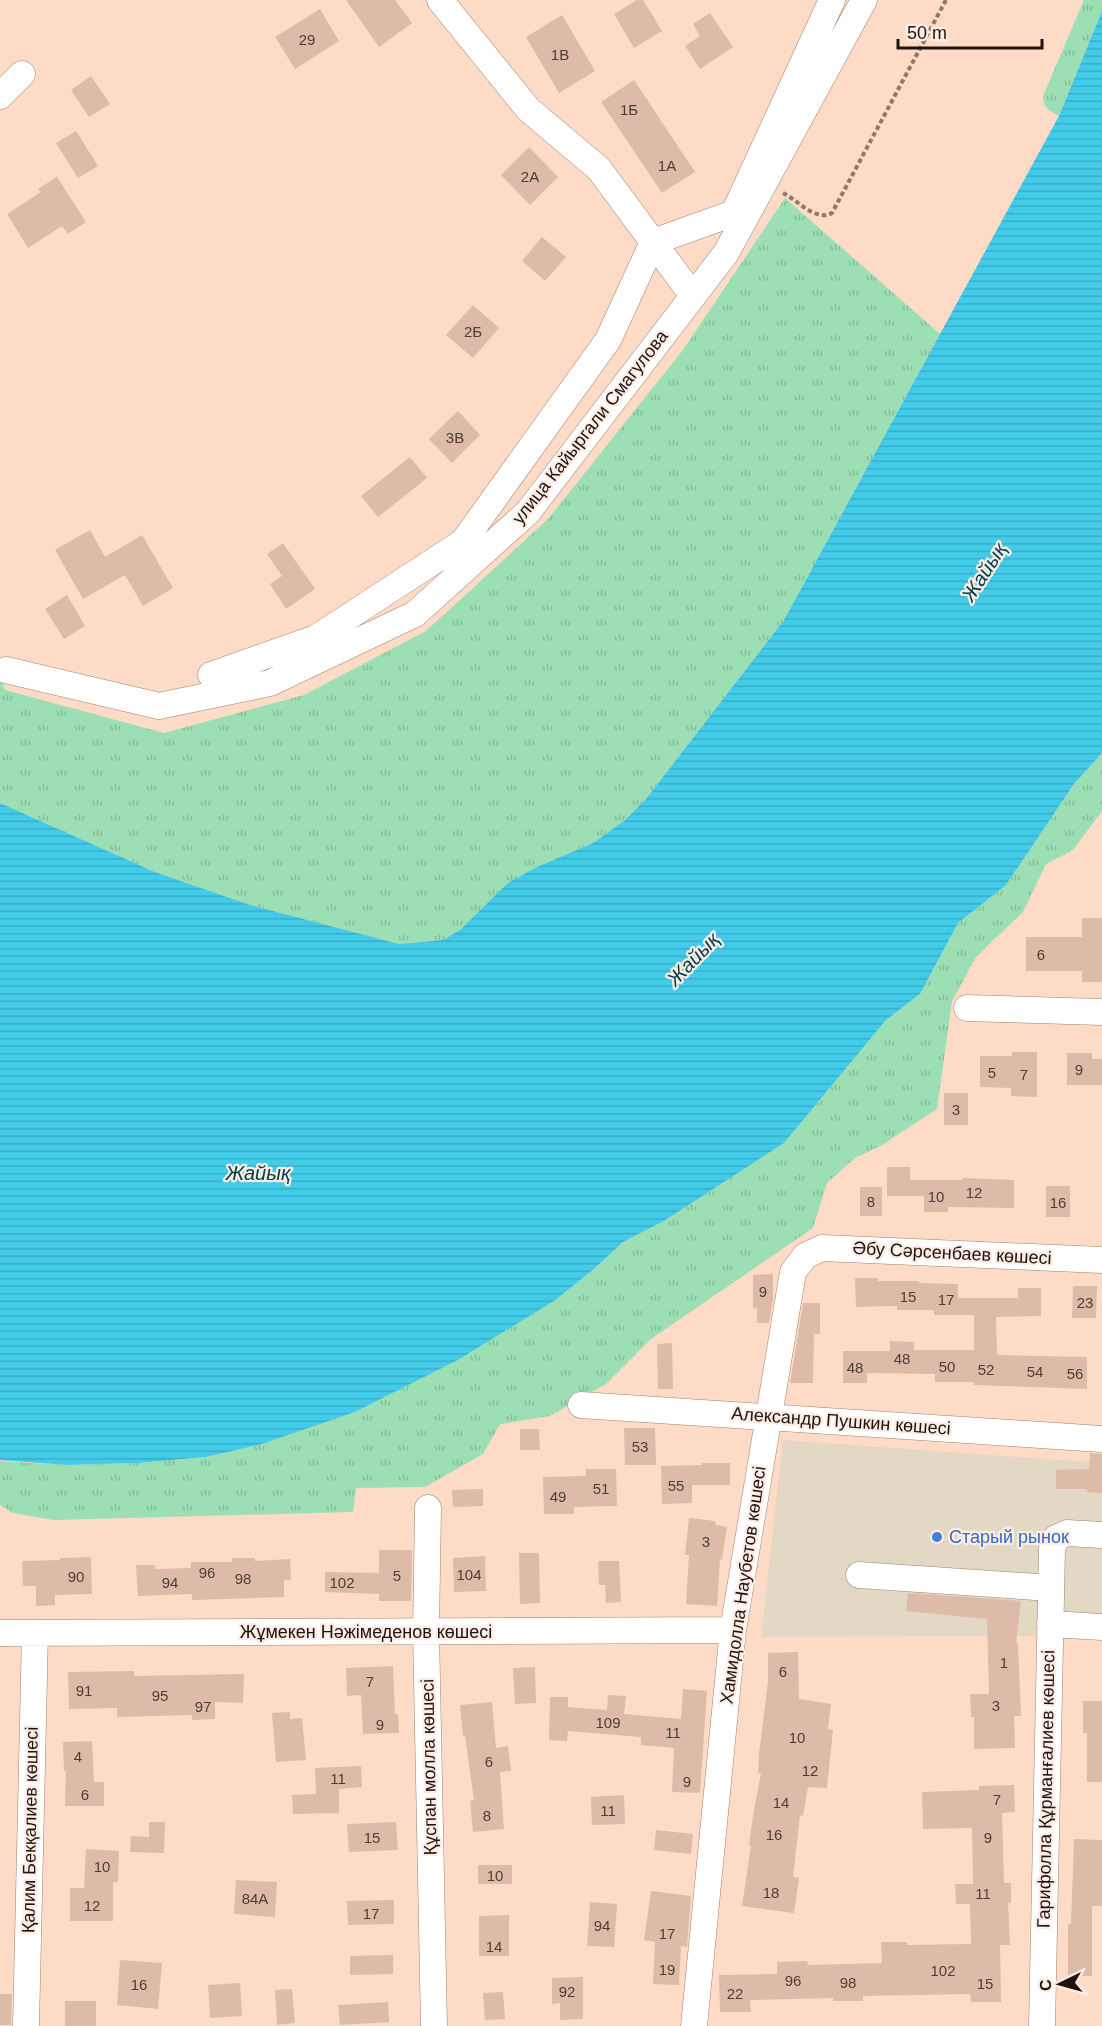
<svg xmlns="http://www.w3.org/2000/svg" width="1102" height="2026" viewBox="0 0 1102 2026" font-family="Arial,sans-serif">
<defs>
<pattern id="grass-tufts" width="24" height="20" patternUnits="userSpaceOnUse" patternTransform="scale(1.5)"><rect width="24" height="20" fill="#9cdfb5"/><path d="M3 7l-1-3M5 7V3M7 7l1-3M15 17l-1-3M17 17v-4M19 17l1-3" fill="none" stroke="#86be9a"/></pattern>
<pattern id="water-rules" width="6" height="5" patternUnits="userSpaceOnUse" patternTransform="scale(1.5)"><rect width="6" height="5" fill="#43cbea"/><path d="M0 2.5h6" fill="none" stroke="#3aadc8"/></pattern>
</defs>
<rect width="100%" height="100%" fill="#fedbc6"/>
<path fill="#e3d8c4" d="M783,1440L1102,1463V1617L1040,1636L761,1637Z"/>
<path fill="url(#grass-tufts)" d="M1084,0H1102V11L1059,116C1049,110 1043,108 1043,96Z
M785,198L940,334L784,620L646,799L624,821L593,843L539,866L460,930L443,940L399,944L250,905L155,872L0,803V674L5,690L164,733L304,695L426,631L548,519L683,350Z
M1102,753V811L1073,850L1046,864L1023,912L976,957L952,1001L937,1109L882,1145L855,1158L827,1183L813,1228L651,1339L606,1384L550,1416L500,1424L483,1454L425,1487L356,1488L353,1512L53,1520L13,1513L0,1505V1461L67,1465L138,1463L206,1457L262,1444L355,1412L458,1360L554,1301L594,1269L623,1242L664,1221L784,1143L886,1020L920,994L958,923L1006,885L1074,784Z"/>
<path fill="url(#water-rules)" d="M1102,11V753L1074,784L1006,885L958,923L920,994L886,1020L784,1143L664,1221L623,1242L594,1269L554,1301L458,1360L355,1412L262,1444L206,1457L138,1463L67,1465L0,1460V803L155,872L250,905L399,944L443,940L460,930L508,883L539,866L593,843L624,821L646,799L784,620L1059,116Z"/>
<path fill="#ddbba8" d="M346,0H395L412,23L379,47Z
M637,0H643L662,31L634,48L614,14Z
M320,9L339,41L295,69L275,37Z
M710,13L733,47L700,69L685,46L700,36L693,24Z
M562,15L595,71L559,93L526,37Z
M91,76L110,104L89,117L71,90Z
M634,80L695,172L662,193L601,102Z
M76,131L98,166L78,178L56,143Z
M529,147L558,177L530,205L501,175Z
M57,177L86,222L68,234L62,226L28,248L7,214L41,192L38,189Z
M542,237L566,257L545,281L522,261Z
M473,305L499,328L473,358L446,335Z
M458,411L480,435L452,463L429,439Z
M410,457L427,478L378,517L361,496Z
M90,530L105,557L142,535L173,588L143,606L125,575L83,599L55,550Z
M283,543L315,589L286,609L270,584L282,576L267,554Z
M67,595L85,626L64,639L45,609Z
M1082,918H1102V982H1082V971H1026V937H1082Z
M1012,1052H1037V1097L1011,1096V1088L980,1087V1056H1012Z
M1067,1053H1092V1059H1102V1085H1067Z
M944,1093H968V1125H944Z
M887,1167H910V1180H962V1178L1014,1180V1208L948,1207V1212H924V1196H887Z
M1046,1186H1070V1217H1046Z
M860,1187H882V1216H860Z
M773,1274V1299L769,1323H757V1308H753V1275Z
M855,1278H878V1281H919V1283L958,1284V1298H1018V1288H1041V1316L996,1317L997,1354L999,1355L1087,1357V1389L974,1385V1382H935V1374L867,1373V1383H843V1351H890V1341L914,1342V1350H974V1315H934V1310H897V1306L856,1307Z
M1073,1286H1097L1096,1318H1072Z
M803,1303H820V1334H814L813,1383H790Z
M672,1343L673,1389H658L657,1344Z
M624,1428H655L656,1465H625Z
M520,1429H539L540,1450H520Z
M1090,1453L1102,1454V1493L1087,1492V1489H1056V1470L1089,1469Z
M702,1463H730V1485H692V1503L662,1504L661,1466L702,1465Z
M586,1469H616L617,1506L574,1507V1514H544L543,1477L586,1476Z
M483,1489V1506L453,1507L452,1490Z
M689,1518L715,1521L716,1525L727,1527L722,1560L720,1559L717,1606L686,1604L689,1555H685Z
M379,1550H412L411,1601H379V1594L325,1592V1572L379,1573Z
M519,1553H539L540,1603L520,1604Z
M485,1556L486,1591L454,1592L453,1558Z
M91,1557L92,1594L55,1595V1605L36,1606V1586H23L22,1561L60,1560V1558Z
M232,1558H255V1561L290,1559L291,1580H284V1597L192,1600V1594L138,1596L136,1565H155V1569L191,1568V1562H232Z
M598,1561H619L621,1602L606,1603L605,1585H599Z
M908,1593L1021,1601L1016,1643H1018L1021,1716H1014L1015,1748L974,1749V1717H971L970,1694H989L987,1619L906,1611Z
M798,1652L799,1699L831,1704L828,1729L833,1730L827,1788L808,1787L803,1816L800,1815L793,1877L799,1878L794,1913L742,1906L751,1845H749L753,1816L761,1773H758L759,1754L768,1681V1653Z
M393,1666L395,1714H398L399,1733L363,1734L361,1695L347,1696L346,1668Z
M535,1667L536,1703L515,1704L513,1668Z
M134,1671V1676L244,1674L243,1703L215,1702V1719L192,1720V1715L117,1717V1708L69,1709L68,1672Z
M683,1689L707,1691L700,1793L672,1792L674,1748L641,1745V1737L568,1731L567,1741L549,1740L550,1697H568V1707L607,1710L608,1695L626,1696L624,1714L681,1719Z
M1083,1701H1102V1782H1087V1733H1083Z
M492,1702L496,1748L508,1746L511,1771L500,1772L504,1829L473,1832L470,1801L474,1800L465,1736H463L460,1705Z
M290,1712V1719L302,1718L306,1760L276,1762L272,1713Z
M92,1741L94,1782H104V1806H65L66,1771H64L63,1742Z
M361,1766L362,1787L339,1789V1813L293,1814L292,1795L316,1794L315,1768Z
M1014,1785L1015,1812L1002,1813L1004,1883H1011V1903H1008L1010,1945H1000L1001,2002H971L970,1994L863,1996V2001H833V1998L750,2000L751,2012H720L719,1975L777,1974V1962L807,1961L808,1965L882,1963L881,1942H907V1945L971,1944L970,1904H956L955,1884H973L972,1828L923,1829L922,1792L979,1790V1786Z
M624,1795L625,1824L592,1825L591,1797Z
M149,1822H165L164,1853L130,1852L131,1836L149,1837Z
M396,1822L398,1850L349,1852L347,1824Z
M656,1830L693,1834L691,1854L654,1850Z
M1074,1839L1102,1840V1906H1092V1976H1068V1924H1071Z
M86,1849L119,1851L118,1882H113V1921H70V1888H84Z
M478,1865H512V1884H478Z
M236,1880L277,1882L275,1917L234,1914Z
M651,1891L691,1896L687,1947L681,1946L679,1985L653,1984L655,1942L644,1940Z
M394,1900V1924L348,1925L347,1901Z
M590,1902L617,1904L614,1947L587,1946Z
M509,1915V1956H479V1916Z
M393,1955V1974L350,1975V1956Z
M120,1960L162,1963L158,2009L117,2005Z
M583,1977V2019L560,2020V2003L552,2004V1978Z
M240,1983L242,2016L210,2018L208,1985Z
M292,1989L295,2023L277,2025L275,1990Z
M503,1992L505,2019L485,2020L483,1993Z
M0,1994H12L11,2025H0Z
M65,2001H96V2026H65Z
M388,2002L389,2022L340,2025L338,2005Z"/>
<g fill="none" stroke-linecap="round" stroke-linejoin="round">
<g stroke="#a1826f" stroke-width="27">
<path id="minor" d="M440,0L528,109L599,169L693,296
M0,96L22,74
M6,670L159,706L270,683L415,614L528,512L726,253L864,0
M211,675L316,638L463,542L608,340L653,242L734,213L832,0
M967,1008L1102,1012
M581,1405L1102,1439
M428,1508L426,1631L434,2026
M859,1575L1051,1588
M1050,1624L1102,1627
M0,1633L733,1630
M26,2026L35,1633
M694,2026L733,1630L793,1272L805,1256L822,1248L1102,1260
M1042,2026L1052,1549L1056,1538L1067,1533L1102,1535"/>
</g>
<path stroke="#8f7769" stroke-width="4" stroke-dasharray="4.5 3" stroke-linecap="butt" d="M783,193C798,200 815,222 832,213L946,0"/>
<use href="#minor" stroke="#fff" stroke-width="26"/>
</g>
<circle fill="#3f7fe0" stroke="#fbede5" stroke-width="2" cx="937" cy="1537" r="6"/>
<g text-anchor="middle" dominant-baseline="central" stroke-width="4.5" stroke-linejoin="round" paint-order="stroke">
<g font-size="15" fill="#4e3d33">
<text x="307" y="39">29</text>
<text x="560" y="54">1В</text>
<text x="629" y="109">1Б</text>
<text x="667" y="165">1А</text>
<text x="530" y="176">2А</text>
<text x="473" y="331">2Б</text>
<text x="455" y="437">3В</text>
<text x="1041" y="954">6</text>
<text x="1079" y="1069">9</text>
<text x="992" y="1072">5</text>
<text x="1024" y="1074">7</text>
<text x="956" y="1109">3</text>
<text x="974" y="1192">12</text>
<text x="936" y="1196">10</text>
<text x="871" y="1201">8</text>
<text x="1058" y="1202">16</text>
<text x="763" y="1291">9</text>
<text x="908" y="1296">15</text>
<text x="946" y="1299">17</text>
<text x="1085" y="1302">23</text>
<text x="902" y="1358">48</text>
<text x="947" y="1366">50</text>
<text x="855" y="1367">48</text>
<text x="986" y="1369">52</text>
<text x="1035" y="1371">54</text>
<text x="1075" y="1373">56</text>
<text x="640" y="1446">53</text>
<text x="676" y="1485">55</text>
<text x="601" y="1488">51</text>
<text x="558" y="1496">49</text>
<text x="706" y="1541">3</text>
<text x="207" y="1572">96</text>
<text x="469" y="1574">104</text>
<text x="397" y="1575">5</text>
<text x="76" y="1576">90</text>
<text x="243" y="1578">98</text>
<text x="170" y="1582">94</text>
<text x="342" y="1582">102</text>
<text x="1004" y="1662">1</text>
<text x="783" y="1671">6</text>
<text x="370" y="1681">7</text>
<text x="84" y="1690">91</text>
<text x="160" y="1695">95</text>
<text x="996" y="1705">3</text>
<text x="203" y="1706">97</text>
<text x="608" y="1722">109</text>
<text x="380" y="1724">9</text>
<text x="673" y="1732">11</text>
<text x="797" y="1737">10</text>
<text x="78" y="1756">4</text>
<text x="489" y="1761">6</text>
<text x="810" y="1770">12</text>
<text x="338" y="1778">11</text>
<text x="687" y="1781">9</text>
<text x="85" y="1794">6</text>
<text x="997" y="1799">7</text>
<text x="781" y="1802">14</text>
<text x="608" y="1810">11</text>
<text x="487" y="1815">8</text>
<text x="774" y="1834">16</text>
<text x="372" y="1837">15</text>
<text x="988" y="1837">9</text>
<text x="102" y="1866">10</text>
<text x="495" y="1875">10</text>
<text x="771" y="1892">18</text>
<text x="983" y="1893">11</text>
<text x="255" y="1898">84А</text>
<text x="92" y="1905">12</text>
<text x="371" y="1913">17</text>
<text x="602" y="1925">94</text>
<text x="667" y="1933">17</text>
<text x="494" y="1946">14</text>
<text x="667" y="1969">19</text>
<text x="943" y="1970">102</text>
<text x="793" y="1980">96</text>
<text x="848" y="1982">98</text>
<text x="985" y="1983">15</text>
<text x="139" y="1984">16</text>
<text x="567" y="1991">92</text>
<text x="735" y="1993">22</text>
</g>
<g font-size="18" fill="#1f130c" stroke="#fbede5">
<text transform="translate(590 427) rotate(-52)">улица Кайыргали Смагулова</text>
<text transform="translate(952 1253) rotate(3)">Әбу Сәрсенбаев көшесі</text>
<text transform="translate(841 1421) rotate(4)">Александр Пушкин көшесі</text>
<text transform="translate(743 1585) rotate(-82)">Хамидолла Наубетов көшесі</text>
<text x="366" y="1632">Жұмекен Нәжімеденов көшесі</text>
<text transform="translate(429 1767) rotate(-91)">Құспан молла көшесі</text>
<text transform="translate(1046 1789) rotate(-89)">Гарифолла Құрманғалиев көшесі</text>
<text transform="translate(30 1830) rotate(-89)">Қалим Бекқалиев көшесі</text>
</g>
<g font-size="18" fill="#366cbe" stroke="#fbede5" text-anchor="start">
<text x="949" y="1537">Старый рынок</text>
</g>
<g font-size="20" font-style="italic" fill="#003d4a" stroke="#fbede5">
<text transform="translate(984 572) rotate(-57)">Жайық</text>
<text transform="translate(693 959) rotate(-46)">Жайық</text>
<text x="258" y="1173">Жайық</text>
</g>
</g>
<g transform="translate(1060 1984) rotate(265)" stroke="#fbede5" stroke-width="4.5" paint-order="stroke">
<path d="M0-4.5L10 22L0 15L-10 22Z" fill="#1f130c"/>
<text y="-9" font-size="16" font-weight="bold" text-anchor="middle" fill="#1f130c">С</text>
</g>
<path d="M898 39v9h144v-9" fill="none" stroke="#1f130c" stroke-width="3"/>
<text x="907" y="39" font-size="18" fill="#1f130c" stroke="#fbede5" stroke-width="4.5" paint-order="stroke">50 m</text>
</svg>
